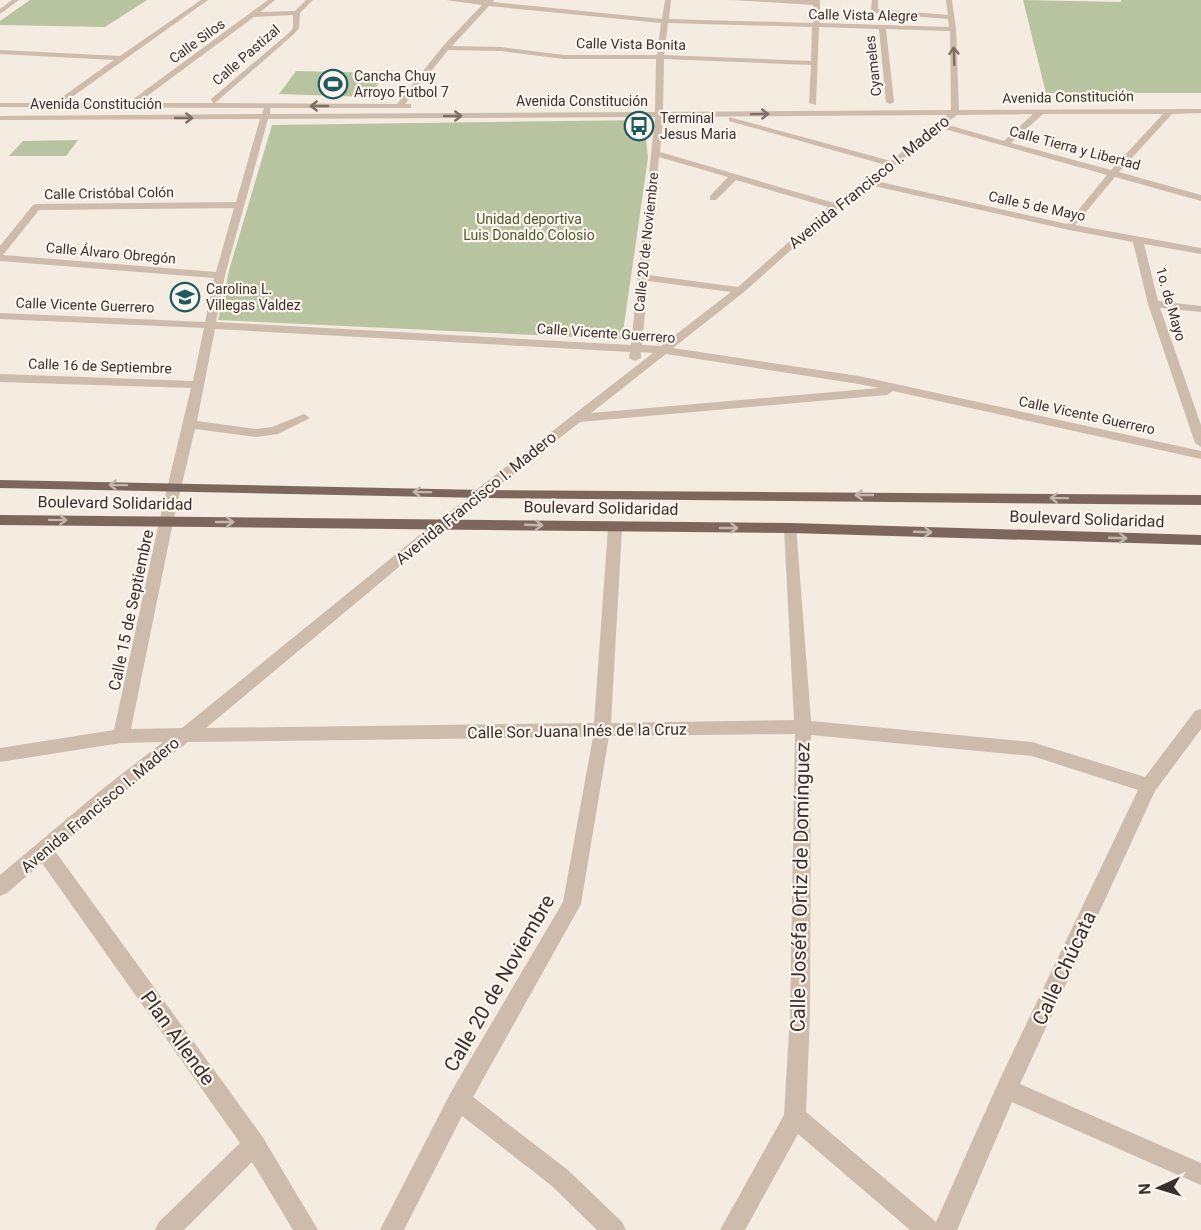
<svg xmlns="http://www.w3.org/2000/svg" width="1201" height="1230" viewBox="0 0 1201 1230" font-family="Roboto,sans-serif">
<rect width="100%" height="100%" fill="#f4ebe1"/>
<path fill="#b8c4a0" d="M30,0H147L105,27L0,25V21Z
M1023,0L1121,2V0H1201V93H1046Z
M296,71L384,73L371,97L279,94Z
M644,120L648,158L622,339L218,320L230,267L272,125Z
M78,140L66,156H9L23,141Z"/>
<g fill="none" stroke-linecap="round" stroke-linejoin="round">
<path fill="#cdbbac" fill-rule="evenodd" d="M480,490L487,494L485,497L448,526H438L436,523L438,520Z"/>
<path fill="#cdbbac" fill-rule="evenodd" d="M12,0H19L0,14V9Z
M201,0H208L65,102L58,100L114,60L0,54V50L120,56Z
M268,0H275L260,12L295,11L306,0H313L300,13L299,28L294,34L215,103L397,104L443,46L482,5L446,0H494L493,2L662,19L665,0H671L669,19L813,23V5L732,0H820V23L949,27L948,19L876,13L871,9L872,0H878V9L948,15L946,0H952L956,29L959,110L1201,109V113L1172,114L1119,172L1201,195V201L1115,177L1075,225L1201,248V254L1144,244L1158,301L1201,306V312L1160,308L1201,425V447L1195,443L1148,304L1133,242L1069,230L870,185L838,208L744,292L673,348L859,376L1201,451V459L893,391L887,395L580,422L485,497L480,498L473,494L475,491L653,353L641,352V358L635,361L629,358L630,352L215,329L197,421L256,429L272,427L304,414L310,418L278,434L256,437L195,429L173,522L131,729L182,728L438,520H448L450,523L448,526L206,728L594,723L608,528L615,523L622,528L611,723L794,720L784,528L791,523L796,525L811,721L1032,742L1145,777L1195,711L1201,709V729L1155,791L1020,1084L1201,1163V1185L1012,1102L957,1230H910L798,1134L745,1230H720L784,1115L790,1015L795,734L609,736L581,904L473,1097L568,1170L622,1222L626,1230H597L552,1186L462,1116L404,1230H380L451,1092L563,902L593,737L188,742L112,801L55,851L262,1136L318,1230H293L252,1162L184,1230H155L159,1222L240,1143L42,863L7,893L0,896V875L100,791L163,742L121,743L0,762V748L114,730L159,522L191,388L0,382V374L193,381L204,328L0,319V313L205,322L214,278L0,261V246L33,205L36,204L236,202L260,119L0,120V116L262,114L264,108L0,107V103H213L211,99L290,32L293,28V15L254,17L139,102L132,100ZM489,6L661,23L657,55H564L501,47L452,46ZM668,23L812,27L811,61L664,55ZM819,27L879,29L886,102L890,104L894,102L886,29L950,31L951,110L663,112L664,59L811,65L809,103L816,105ZM448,50L501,51L564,59H656L655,112L270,114V108H411V104H405ZM1033,114L1004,141L945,124L957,115ZM1043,114H1163L1111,170L1011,143ZM947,115L891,161L729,117V121L886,165L834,203L660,152L663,117ZM655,117L631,345L216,322L225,275L268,119ZM941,128L1107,175L1067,224L876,181ZM659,157L728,177L710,196V200H716L736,180L828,207L738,287L648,275ZM234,208L216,272L3,255L39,210ZM648,281L731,292L661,346L642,345ZM666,354L859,384L879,388L591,413ZM811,735L1032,756L1138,790L999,1081L936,1222L806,1112L810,1015Z"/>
<path fill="#7d675c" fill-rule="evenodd" d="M0,480L483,490L1201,495V505L483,498L0,488Z
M0,515L791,523L1201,535V545L791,533L0,525Z"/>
</g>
<defs><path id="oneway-shaft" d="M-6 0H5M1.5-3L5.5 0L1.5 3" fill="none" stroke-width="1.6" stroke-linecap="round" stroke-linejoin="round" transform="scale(1.5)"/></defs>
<g stroke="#7d6f65">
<use href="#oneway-shaft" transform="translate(954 56) rotate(-92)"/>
<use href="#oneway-shaft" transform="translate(319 106) rotate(180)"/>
<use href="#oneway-shaft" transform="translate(760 114) rotate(-1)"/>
<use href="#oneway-shaft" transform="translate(453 116)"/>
<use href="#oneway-shaft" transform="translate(184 118)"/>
</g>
<g stroke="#c2b5ac">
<use href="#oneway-shaft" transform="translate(118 485) rotate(-179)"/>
<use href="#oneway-shaft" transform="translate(422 492) rotate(-179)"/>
<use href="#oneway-shaft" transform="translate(864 495) rotate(-180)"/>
<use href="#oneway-shaft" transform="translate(1059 498) rotate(-179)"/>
<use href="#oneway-shaft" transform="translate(58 520) rotate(1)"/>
<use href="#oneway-shaft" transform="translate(225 522)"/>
<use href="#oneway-shaft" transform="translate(534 525) rotate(2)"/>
<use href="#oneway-shaft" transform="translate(729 528)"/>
<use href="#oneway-shaft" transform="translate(923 532) rotate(2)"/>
<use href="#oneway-shaft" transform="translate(1118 538) rotate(2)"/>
</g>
<defs>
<g id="stadium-ring" transform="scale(1.5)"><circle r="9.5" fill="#fbf5ee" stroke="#1f5a5e" stroke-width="1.5"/><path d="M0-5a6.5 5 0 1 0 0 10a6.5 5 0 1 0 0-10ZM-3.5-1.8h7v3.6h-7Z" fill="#1f5a5e"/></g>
<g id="bus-ring" transform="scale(1.5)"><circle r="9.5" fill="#fbf5ee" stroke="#1f5a5e" stroke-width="1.5"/><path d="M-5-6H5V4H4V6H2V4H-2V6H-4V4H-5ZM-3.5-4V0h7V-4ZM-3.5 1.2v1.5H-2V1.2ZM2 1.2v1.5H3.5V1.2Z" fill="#1f5a5e"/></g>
<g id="school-ring" transform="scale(1.5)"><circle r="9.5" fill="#fbf5ee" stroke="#1f5a5e" stroke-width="1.5"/><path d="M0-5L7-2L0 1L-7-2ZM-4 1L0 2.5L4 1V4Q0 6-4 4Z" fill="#1f5a5e"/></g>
</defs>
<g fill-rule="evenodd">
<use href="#stadium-ring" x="333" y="84"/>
<use href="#bus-ring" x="639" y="126"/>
<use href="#school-ring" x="185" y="297"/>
</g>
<g text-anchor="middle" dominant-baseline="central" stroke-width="4.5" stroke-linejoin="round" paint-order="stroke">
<g font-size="14" fill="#3b302b" stroke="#fbf5ee">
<text transform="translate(863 15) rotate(1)">Calle Vista Alegre</text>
<text transform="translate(197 41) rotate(-36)">Calle Silos</text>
<text transform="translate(631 44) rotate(1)">Calle Vista Bonita</text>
<text transform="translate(246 55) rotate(-41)">Calle Pastizal</text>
<text transform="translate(873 66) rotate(-96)">Cyameles</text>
<text transform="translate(1068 97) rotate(-1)">Avenida Constitución</text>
<text x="582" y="101">Avenida Constitución</text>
<text x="96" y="104">Avenida Constitución</text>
<text transform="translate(1075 148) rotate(15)">Calle Tierra y Libertad</text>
<text transform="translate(109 193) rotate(-1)">Calle Cristóbal Colón</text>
<text transform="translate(1037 206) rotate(12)">Calle 5 de Mayo</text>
<text transform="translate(646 242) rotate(-84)">Calle 20 de Noviembre</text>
<text transform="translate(111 253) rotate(5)">Calle Álvaro Obregón</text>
<text transform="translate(1171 304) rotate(74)">1o. de Mayo</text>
<text transform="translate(85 305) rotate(2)">Calle Vicente Guerrero</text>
<text transform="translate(606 333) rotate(4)">Calle Vicente Guerrero</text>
<text transform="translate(100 366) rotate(2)">Calle 16 de Septiembre</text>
<text transform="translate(1087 415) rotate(12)">Calle Vicente Guerrero</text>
</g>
<g font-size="14" fill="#3b302b" stroke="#fbf5ee" text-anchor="start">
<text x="354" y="76">Cancha Chuy<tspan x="354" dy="16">Arroyo Futbol 7</tspan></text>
<text x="660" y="118">Terminal<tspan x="660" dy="16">Jesus Maria</tspan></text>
<text x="206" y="289">Carolina L.<tspan x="206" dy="16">Villegas Valdez</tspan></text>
</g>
<g font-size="14" fill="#4a5a2e" stroke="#fbf5ee">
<text x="529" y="219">Unidad deportiva<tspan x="529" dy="16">Luis Donaldo Colosio</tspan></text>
</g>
<g font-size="16" fill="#3b302b" stroke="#fbf5ee">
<text transform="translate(869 182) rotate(-39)">Avenida Francisco I. Madero</text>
<text transform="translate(476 498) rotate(-39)">Avenida Francisco I. Madero</text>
<text transform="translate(115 503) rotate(1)">Boulevard Solidaridad</text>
<text transform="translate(601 508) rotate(1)">Boulevard Solidaridad</text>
<text transform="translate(1087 519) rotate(2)">Boulevard Solidaridad</text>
<text transform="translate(131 610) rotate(-78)">Calle 15 de Septiembre</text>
<text transform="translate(577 731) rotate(-1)">Calle Sor Juana Inés de la Cruz</text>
<text transform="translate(100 805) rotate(-40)">Avenida Francisco I. Madero</text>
</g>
<g font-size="20" fill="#3b302b" stroke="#fbf5ee">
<text transform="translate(800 887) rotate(-89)">Calle Joséfa Ortiz de Domínguez</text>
<text transform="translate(1064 968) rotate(-65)">Calle Chúcata</text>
<text transform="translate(499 983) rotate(-60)">Calle 20 de Noviembre</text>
<text transform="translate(178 1038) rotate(54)">Plan Allende</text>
</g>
</g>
<g transform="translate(1159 1188) rotate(266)" stroke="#fbf5ee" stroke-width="4.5" paint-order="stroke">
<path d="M0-4.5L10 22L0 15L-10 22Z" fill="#3b302b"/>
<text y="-9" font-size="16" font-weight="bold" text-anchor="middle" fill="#3b302b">N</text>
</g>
</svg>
